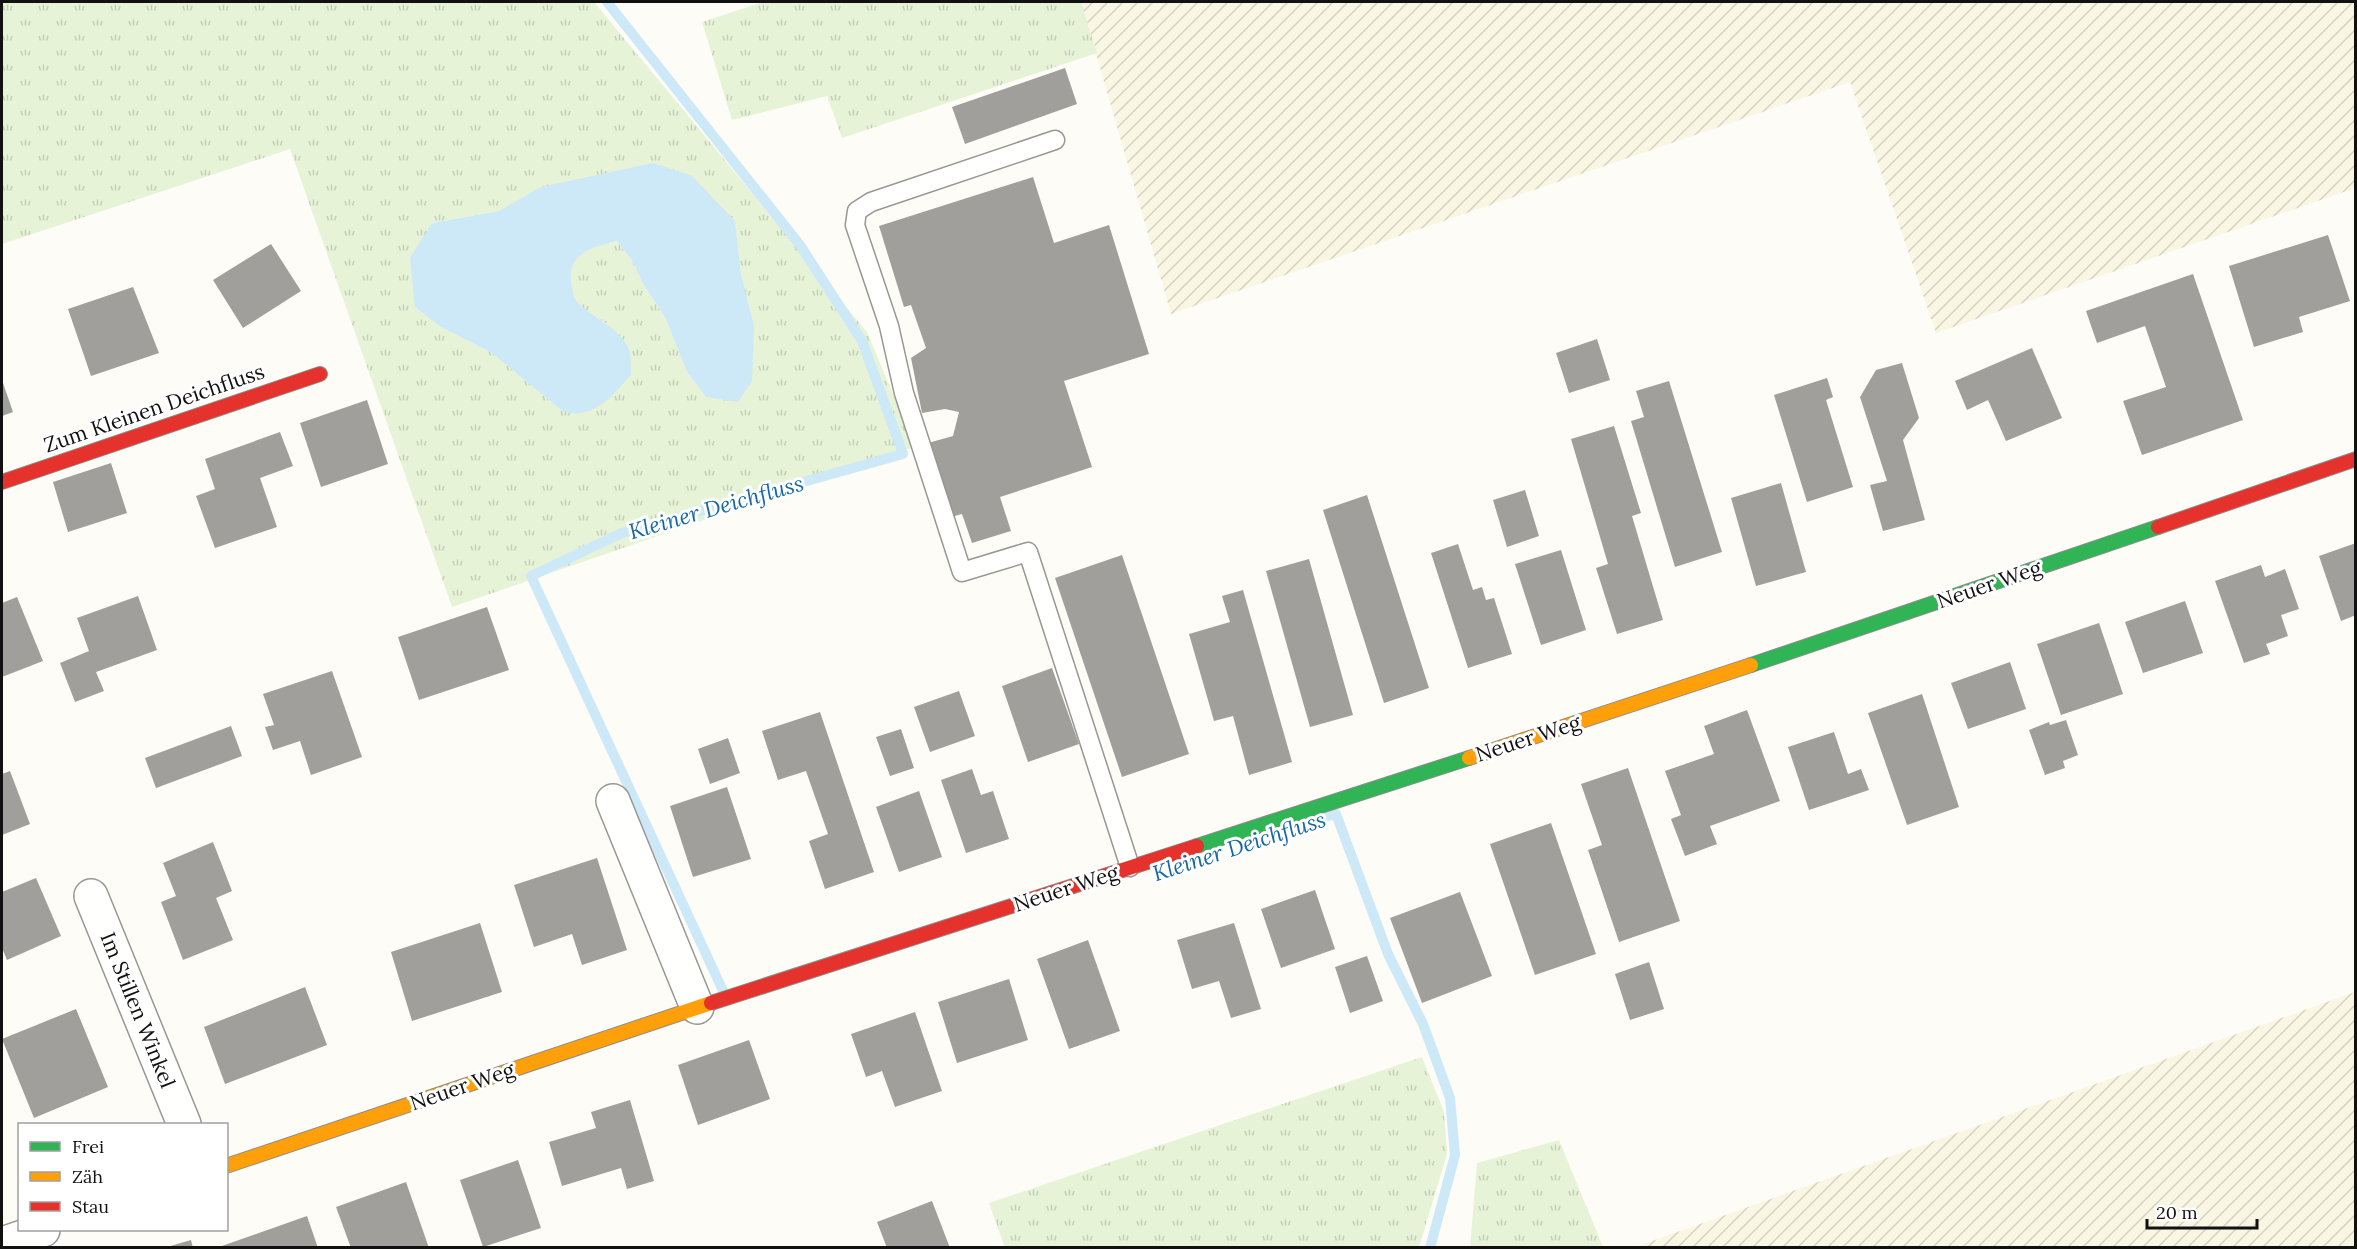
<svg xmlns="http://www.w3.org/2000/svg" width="2357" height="1249" viewBox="0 0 2357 1249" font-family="Lora,serif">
<defs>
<pattern id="farmland-furrows" width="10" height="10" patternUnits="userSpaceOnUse" patternTransform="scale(1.5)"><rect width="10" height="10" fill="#f9f7e4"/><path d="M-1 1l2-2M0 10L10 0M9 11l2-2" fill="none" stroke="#d4d3c3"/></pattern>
<pattern id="grass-tufts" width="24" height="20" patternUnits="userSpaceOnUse" patternTransform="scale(1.5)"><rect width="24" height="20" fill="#e7f3d7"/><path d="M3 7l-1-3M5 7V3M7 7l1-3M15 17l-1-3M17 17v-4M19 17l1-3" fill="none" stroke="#c5cfb8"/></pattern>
</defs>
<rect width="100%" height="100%" fill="#fdfcf7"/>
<path fill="url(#farmland-furrows)" d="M1081,2H2355V188L1936,333L1850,82L1171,314Z
M2355,992V1247H1635Z"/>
<path fill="url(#grass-tufts)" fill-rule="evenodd" d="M2,2H594L867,332L915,447L452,607L290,149L2,244ZM499,211L735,222L741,274L738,401L706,397L687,372L665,317L643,284L633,262L617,241C593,247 565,253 571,284C572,289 574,298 577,302C584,311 599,318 608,325L562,411L492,353L441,327L432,223Z
M763,2H1081L1097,53L842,138L827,96L732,120L702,22Z
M1422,1057L1444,1112L1447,1154L1419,1247L1005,1248L989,1203Z
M1559,1140L1603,1247H1470L1477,1163Z"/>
<path fill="#cde8f7" d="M653,163L692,176L735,221L741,274L754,326L752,381L738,402L706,397L687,372L665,317L643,284L633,262L617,241C593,247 567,253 571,282C572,289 574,299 579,304C592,316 620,329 628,347C632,354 630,367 631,375C612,396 593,421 562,411L492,353L441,327L415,307L410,258L432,223L499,211L541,187Z"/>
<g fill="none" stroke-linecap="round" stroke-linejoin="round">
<path stroke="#cde8f7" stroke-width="10" d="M607,2L800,245L862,341L903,454L622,533L531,576L725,995
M1329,816L1336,814L1388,954L1423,1024L1450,1098L1455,1155L1430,1248"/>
</g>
<path fill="#a19f9c" d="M1065,68L1077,104L965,144L952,107Z
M1033,177L1054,243L1109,225L1149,354L1064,381L1092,467L1000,497L1011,531L972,543L962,514L951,517L928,443L953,436L959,412L945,409L922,413L911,358L926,348L911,305L904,307L879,226Z
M2328,235L2350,301L2299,317L2303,332L2254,347L2229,266Z
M271,244L301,291L243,328L213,280Z
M2193,274L2243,420L2142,455L2123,401L2166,387L2145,326L2097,343L2086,311Z
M133,287L159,353L91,376L68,309Z
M1597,339L1610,380L1569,393L1556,353Z
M2032,348L2062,418L2006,441L1988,400L1967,410L1955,381Z
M1902,363L1919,418L1903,440L1925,520L1883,531L1870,485L1887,481L1860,397L1876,370Z
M1827,378L1833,397L1826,400L1853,487L1807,502L1774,395Z
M2,380L13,412L2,416Z
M1669,381L1722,552L1675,567L1631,421L1644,417L1636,391Z
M367,400L388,464L321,487L300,423Z
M1614,426L1641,513L1632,516L1663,620L1617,634L1596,568L1608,564L1571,439Z
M280,432L293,466L260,478L277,527L215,548L196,496L215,489L205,459Z
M111,463L127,513L68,532L53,482Z
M1781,483L1806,572L1756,586L1731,498Z
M1525,490L1539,536L1507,547L1493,500Z
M1367,495L1429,688L1384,703L1323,510Z
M2356,543V615L2341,621L2319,556Z
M1458,544L1473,590L1482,587L1486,600L1494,598L1512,654L1468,668L1431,553Z
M1561,550L1586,630L1541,645L1515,564Z
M1122,555L1189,754L1122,777L1055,578Z
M1309,559L1353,715L1310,727L1266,571Z
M2261,565L2265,577L2285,569L2299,609L2281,615L2288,636L2266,644L2270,654L2244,663L2215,581Z
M1243,590L1292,762L1249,775L1233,716L1214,721L1189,634L1230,622L1222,596Z
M138,596L157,650L96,672L104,691L75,702L60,663L89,651L77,618Z
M17,597L43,661L2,677V603Z
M2185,601L2203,653L2143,673L2125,622Z
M487,607L509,670L419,700L398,637Z
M2099,623L2123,694L2061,715L2037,644Z
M2010,662L2026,709L1968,729L1951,683Z
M1052,668L1079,744L1028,762L1002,686Z
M332,671L362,757L311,775L300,741L273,750L265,727L274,725L263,694Z
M959,691L975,736L930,752L914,707Z
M1922,694L1959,807L1907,825L1868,713Z
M1747,710L1780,801L1710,826L1717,844L1685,856L1671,819L1681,815L1665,771L1714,754L1704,726Z
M820,712L874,872L825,889L809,841L828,834L806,771L778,780L762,731Z
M2066,720L2078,755L2063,761L2065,768L2045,775L2029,730L2049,722L2050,725Z
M231,726L242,756L156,788L145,758Z
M901,729L914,768L890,776L876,737Z
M1834,732L1848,774L1861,769L1869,790L1809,810L1788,747Z
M728,738L740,773L710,784L698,749Z
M1628,768L1680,921L1619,942L1588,850L1602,845L1581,784Z
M972,769L981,795L993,791L1009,839L966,853L941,780Z
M10,771L30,824L2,835V774Z
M727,787L751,859L693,877L670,806Z
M919,791L942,857L899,872L876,807Z
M1551,823L1596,954L1535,975L1490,844Z
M213,842L232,891L216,898L233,940L183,960L161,902L176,896L163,863Z
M597,858L627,950L582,965L572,934L534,947L514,885Z
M36,878L61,936L7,960L2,948V892Z
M1315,890L1335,949L1281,968L1261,909Z
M1460,892L1492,976L1422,1003L1390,918Z
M480,923L502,992L412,1021L391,952Z
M1234,923L1261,1009L1231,1018L1219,981L1192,989L1177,940Z
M1088,940L1120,1031L1069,1049L1037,959Z
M1367,956L1383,1001L1350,1013L1335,967Z
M1649,962L1664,1009L1630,1020L1615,974Z
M1009,979L1028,1040L957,1063L938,1002Z
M305,987L327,1045L225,1084L204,1027Z
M76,1009L108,1087L34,1118L2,1039Z
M915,1012L942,1091L895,1107L882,1071L866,1077L851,1034Z
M749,1040L770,1099L698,1125L678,1065Z
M630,1100L654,1181L627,1189L621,1168L562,1186L549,1142L596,1128L591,1112Z
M518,1160L541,1228L483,1247L460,1180Z
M406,1182L429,1248H351L336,1207Z
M932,1201L950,1248H887L877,1222Z
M307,1216L318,1248H219V1247Z
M191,1240L193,1248H167V1247Z"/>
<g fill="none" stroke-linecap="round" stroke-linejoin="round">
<g stroke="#979795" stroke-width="21">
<path id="lane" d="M1055,140L871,202L857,211L855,225L889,326L904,393L962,572L1028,552L1130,867"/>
</g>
<g stroke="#979795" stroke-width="36">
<path id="street" d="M613,801L697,1007
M91,896L184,1124
M2,1244L43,1230"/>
</g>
<g stroke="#8e8d8b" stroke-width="16">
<path id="fast" d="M1751,665L2158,527
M1197,846L1469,758"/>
</g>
<g stroke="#8e8d8b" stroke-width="16">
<path id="slow" d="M1469,758L1751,665
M226,1166L711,1003"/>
</g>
<g stroke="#8e8d8b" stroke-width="16">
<path id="jam" d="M2,482L320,374
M2158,527L2356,459
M711,1003L1197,846"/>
</g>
<use href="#lane" stroke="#fffffe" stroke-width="18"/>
<use href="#street" stroke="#fffffe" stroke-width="33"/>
<use href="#fast" stroke="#30b455" stroke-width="14"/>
<use href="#slow" stroke="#ff9f0a" stroke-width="14"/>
<use href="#jam" stroke="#e5322d" stroke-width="14"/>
</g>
<g text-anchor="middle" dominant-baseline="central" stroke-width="6" stroke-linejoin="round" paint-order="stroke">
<g font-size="21" fill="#111" stroke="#fff">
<text transform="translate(154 408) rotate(-19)">Zum Kleinen Deichfluss</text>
<text transform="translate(1989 584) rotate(-19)">Neuer Weg</text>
<text transform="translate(1528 738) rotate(-18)">Neuer Weg</text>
<text transform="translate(1066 888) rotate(-18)">Neuer Weg</text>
<text transform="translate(138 1010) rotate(68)">Im Stillen Winkel</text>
<text transform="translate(462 1086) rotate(-19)">Neuer Weg</text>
</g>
<g font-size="22" font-style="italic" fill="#1768a6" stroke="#fff">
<text transform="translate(716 507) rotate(-16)">Kleiner Deichfluss</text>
<text transform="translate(1239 846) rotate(-18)">Kleiner Deichfluss</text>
</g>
</g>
<rect width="2357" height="1249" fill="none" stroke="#111111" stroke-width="6"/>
<rect x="18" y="1123" width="210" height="108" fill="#ffffff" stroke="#a0a0a0" stroke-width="1.5"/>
<rect x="30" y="1142" width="30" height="9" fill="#30b455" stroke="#a0a0a0" stroke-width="1.5"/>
<text x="72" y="1153" font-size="18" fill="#111111">Frei</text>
<rect x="30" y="1172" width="30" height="9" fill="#ff9f0a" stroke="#a0a0a0" stroke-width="1.5"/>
<text x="72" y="1183" font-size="18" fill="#111111">Zäh</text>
<rect x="30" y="1202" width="30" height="9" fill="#e5322d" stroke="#a0a0a0" stroke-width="1.5"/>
<text x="72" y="1213" font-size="18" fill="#111111">Stau</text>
<path d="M2147 1219v9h110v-9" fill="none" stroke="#111111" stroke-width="3"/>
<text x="2156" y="1219" font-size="18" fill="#111111" stroke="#ffffff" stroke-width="4.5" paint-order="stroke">20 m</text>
</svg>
